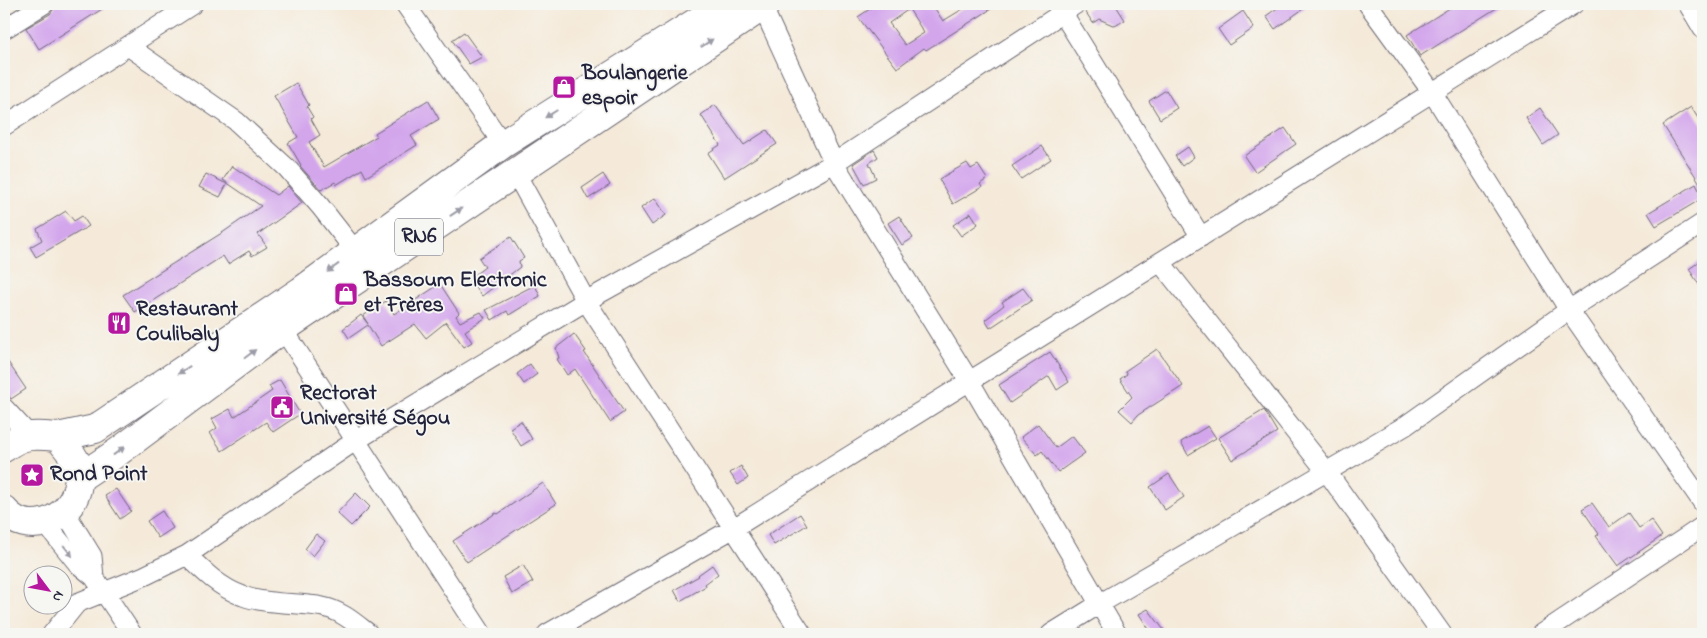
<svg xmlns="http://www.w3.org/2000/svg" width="1707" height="638" viewBox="0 0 1707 638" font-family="'Indie Flower',sans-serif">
<rect width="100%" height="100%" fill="#f6f6f2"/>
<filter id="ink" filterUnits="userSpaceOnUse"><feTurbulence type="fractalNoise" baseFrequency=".02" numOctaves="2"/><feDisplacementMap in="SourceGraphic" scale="10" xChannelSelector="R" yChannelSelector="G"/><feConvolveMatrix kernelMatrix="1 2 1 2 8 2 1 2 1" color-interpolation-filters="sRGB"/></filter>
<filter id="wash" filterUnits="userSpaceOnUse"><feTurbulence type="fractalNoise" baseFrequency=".0096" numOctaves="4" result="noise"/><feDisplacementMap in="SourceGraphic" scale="20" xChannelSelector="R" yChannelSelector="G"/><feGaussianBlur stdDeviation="1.12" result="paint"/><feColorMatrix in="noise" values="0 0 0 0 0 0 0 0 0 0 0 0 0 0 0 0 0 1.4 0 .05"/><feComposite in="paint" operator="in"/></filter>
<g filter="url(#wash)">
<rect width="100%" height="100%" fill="#f5ead9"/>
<g id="blocks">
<path fill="#d3a6ec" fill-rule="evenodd" d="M57,4H110L39,49L26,28L50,14Z
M877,4H932L943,21L971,4H999L926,50L924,48L897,68L858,17ZM909,9L924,33L905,45L889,23Z
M1095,4H1115L1125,20L1115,26L1099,19L1093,23L1085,11Z
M1283,4H1310L1275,29L1266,16Z
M1456,4H1503L1420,56L1407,35Z
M1243,11L1254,28L1229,45L1218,29Z
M464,32L482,57L469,64L452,40Z
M296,83L309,105L307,107L313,117L311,119L320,135L309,142L324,167L377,136L375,133L428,100L439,119L411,136L417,145L366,177L362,169L336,185L335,182L321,190L300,166L301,165L288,143L298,137L274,96Z
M1166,90L1177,108L1160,119L1149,101Z
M715,105L744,145L767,130L777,144L724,178L708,153L720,145L701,115Z
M1691,107L1703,126V188L1663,125Z
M1540,108L1558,135L1543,145L1526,118Z
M1285,128L1296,144L1255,172L1244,156Z
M1042,146L1051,159L1021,179L1012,166Z
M1188,147L1194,157L1182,166L1175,156Z
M874,150L878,157L869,163L876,178L864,184L853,164Z
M967,163L971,169L978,165L987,179L980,184L982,187L953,204L939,179Z
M232,166L276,195L288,186L302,203L258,234L267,247L252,256L249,251L228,264L223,256L135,312L123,295L225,231L261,206L223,180Z
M206,174L227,184L220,197L199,187Z
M603,174L610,185L588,199L582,188Z
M1696,184L1703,198L1656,226L1648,213Z
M655,198L666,215L652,225L641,208Z
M66,211L74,221L82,216L89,226L36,257L30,247L42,240L37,229Z
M971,213L978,224L961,236L953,225Z
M899,216L913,238L902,245L888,223Z
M511,237L524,258L519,261L520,267L482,296L469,279L485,267L479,258Z
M1703,259V291L1689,269Z
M440,284L459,313L456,316L460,322L481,312L485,318L465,331L472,342L464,347L446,322L426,338L415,324L381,346L368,325L349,338L343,329L361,315L368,324L363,316L386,301L394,314Z
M535,285L540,296L509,315L507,311L492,320L486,310Z
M1023,288L1032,300L990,328L985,320L1004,305L1002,302Z
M574,334L586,351L584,352L624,412L610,422L575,369L567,375L557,359L559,358L556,348Z
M1157,349L1183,386L1138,415L1132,422L1119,410L1132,397L1120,379L1127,374L1125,371Z
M1050,352L1069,382L1057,390L1049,376L1010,403L999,385Z
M4,356L26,389L11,399L4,390Z
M530,364L537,374L524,384L517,374Z
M280,380L300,414L273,432L266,422L222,451L210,433L217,428L212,419L230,409L234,417L272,391L269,386Z
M1264,410L1277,432L1232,460L1218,438Z
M521,421L532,439L521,446L510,428Z
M1038,424L1056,448L1072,436L1085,453L1058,472L1042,451L1037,455L1021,437Z
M1208,426L1216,438L1188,455L1181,442Z
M741,466L748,478L738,485L730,473Z
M1169,474L1184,497L1165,510L1150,487Z
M543,483L556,504L467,562L453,541L496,513L498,514Z
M116,489L131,511L120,519L105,496Z
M356,493L370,507L351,526L337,513Z
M1592,503L1609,527L1629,513L1639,528L1651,520L1662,536L1618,566L1596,536L1599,534L1582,509Z
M162,511L173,528L158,538L147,521Z
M800,514L807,525L774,545L768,535Z
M316,534L325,541L313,556L305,549Z
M523,565L533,582L512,594L503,577Z
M712,565L718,574L705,584L706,586L680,601L674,590L699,576L698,575Z
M1148,609L1167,634H1152L1139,614Z"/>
</g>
</g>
<g filter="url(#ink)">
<use href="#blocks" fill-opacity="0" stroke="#6c6872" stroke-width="1"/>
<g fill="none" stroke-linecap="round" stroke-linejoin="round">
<g stroke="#6c6872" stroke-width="21">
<path id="minor" d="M405,4L503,144
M1057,4L1201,237
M1368,4L1432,92L1569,310L1703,503
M1688,4L1703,29
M762,6L834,163L970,382L1117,634
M4,29L44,4
M128,46L236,121L287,168L320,206L356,252
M4,126L193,4
M515,172L586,301L802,634
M1161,263L1327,472L1442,634
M283,329L482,634
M4,408L29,435
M65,512L92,556L94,577
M45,523L78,564L94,577L132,634
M187,555C203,571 220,588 243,596C267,605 298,602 323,607C340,610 355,623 369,634
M52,634L77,603L144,576L187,555L355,441L586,301L834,163L1076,4
M547,634L734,528L1574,4
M1051,634L1101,603L1405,426L1569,310L1703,223
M1541,634L1703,526"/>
</g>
<g stroke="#6c6872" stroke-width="30">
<path id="highway" d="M58,437L95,429L301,291L503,144L725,4
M4,448C23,433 35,435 58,437C65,446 74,455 78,466C80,474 79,481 77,489C69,522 26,537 4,510
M79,478L118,452L283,329L766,4"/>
</g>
<use href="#minor" stroke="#fff" stroke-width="19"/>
<use href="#highway" stroke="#fff" stroke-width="28"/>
</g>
<defs><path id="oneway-solid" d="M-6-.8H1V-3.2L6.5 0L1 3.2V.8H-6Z" transform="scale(1.25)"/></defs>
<g fill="#9c9ca7">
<use href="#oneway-solid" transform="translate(707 43) rotate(-34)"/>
<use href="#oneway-solid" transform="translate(551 114) rotate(148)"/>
<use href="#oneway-solid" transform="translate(456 212) rotate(-34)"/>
<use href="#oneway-solid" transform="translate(333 268) rotate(144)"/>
<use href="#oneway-solid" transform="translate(250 354) rotate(-37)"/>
<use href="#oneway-solid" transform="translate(184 370) rotate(146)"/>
<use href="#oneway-solid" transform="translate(119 451) rotate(-36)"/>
<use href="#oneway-solid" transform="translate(68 551) rotate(51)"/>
</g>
</g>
<defs>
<g id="shop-square" transform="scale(1.25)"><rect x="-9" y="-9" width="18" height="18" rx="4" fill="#b5179e" stroke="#f6f6f2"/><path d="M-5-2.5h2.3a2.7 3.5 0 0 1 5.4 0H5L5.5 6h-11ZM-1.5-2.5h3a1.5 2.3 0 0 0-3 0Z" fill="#fff"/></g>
<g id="restaurant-square" transform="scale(1.25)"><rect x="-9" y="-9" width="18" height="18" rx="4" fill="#b5179e" stroke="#f6f6f2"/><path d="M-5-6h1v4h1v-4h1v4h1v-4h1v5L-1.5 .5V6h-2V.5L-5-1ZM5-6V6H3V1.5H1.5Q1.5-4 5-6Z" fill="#fff"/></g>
<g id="civic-square" transform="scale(1.25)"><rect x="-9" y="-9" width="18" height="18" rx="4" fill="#b5179e" stroke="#f6f6f2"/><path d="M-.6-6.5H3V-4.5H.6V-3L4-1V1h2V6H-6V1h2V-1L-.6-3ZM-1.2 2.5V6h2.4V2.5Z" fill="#fff"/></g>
<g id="sight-square" transform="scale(1.25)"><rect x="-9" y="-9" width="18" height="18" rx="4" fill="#b5179e" stroke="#f6f6f2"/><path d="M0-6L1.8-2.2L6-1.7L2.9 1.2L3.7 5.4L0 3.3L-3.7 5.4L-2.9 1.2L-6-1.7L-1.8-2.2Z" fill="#fff"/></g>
</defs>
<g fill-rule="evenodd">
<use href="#shop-square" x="564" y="87"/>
<use href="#shop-square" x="346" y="294"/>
<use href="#restaurant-square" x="119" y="323"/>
<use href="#civic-square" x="282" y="407"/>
<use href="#sight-square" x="32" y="475"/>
</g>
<g text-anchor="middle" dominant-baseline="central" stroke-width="4" stroke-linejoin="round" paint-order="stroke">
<rect fill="#f6f6f2" stroke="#626272" stroke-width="1" x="395" y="218.5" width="48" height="37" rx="4"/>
<g font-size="21" font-weight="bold" fill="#22223b">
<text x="419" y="237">RN6</text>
</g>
<g font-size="22" font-weight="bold" fill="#22223b" stroke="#f6f6f2" text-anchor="start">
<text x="582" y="74">Boulangerie<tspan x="582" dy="25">espoir</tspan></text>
<text x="364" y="281">Bassoum Electronic<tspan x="364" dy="25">et Frères</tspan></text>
<text x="136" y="310">Restaurant<tspan x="136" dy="25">Coulibaly</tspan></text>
<text x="300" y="394">Rectorat<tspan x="300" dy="25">Université Ségou</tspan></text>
<text x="50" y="475">Rond Point</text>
</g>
</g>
<rect width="1707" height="638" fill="none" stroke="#f6f6f2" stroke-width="20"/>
<g transform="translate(48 590) rotate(122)"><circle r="24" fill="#f6f6f2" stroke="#a1a1a9"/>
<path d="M0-4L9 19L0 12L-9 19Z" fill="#b5179e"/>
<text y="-8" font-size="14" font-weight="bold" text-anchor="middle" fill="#22223b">N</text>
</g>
</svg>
